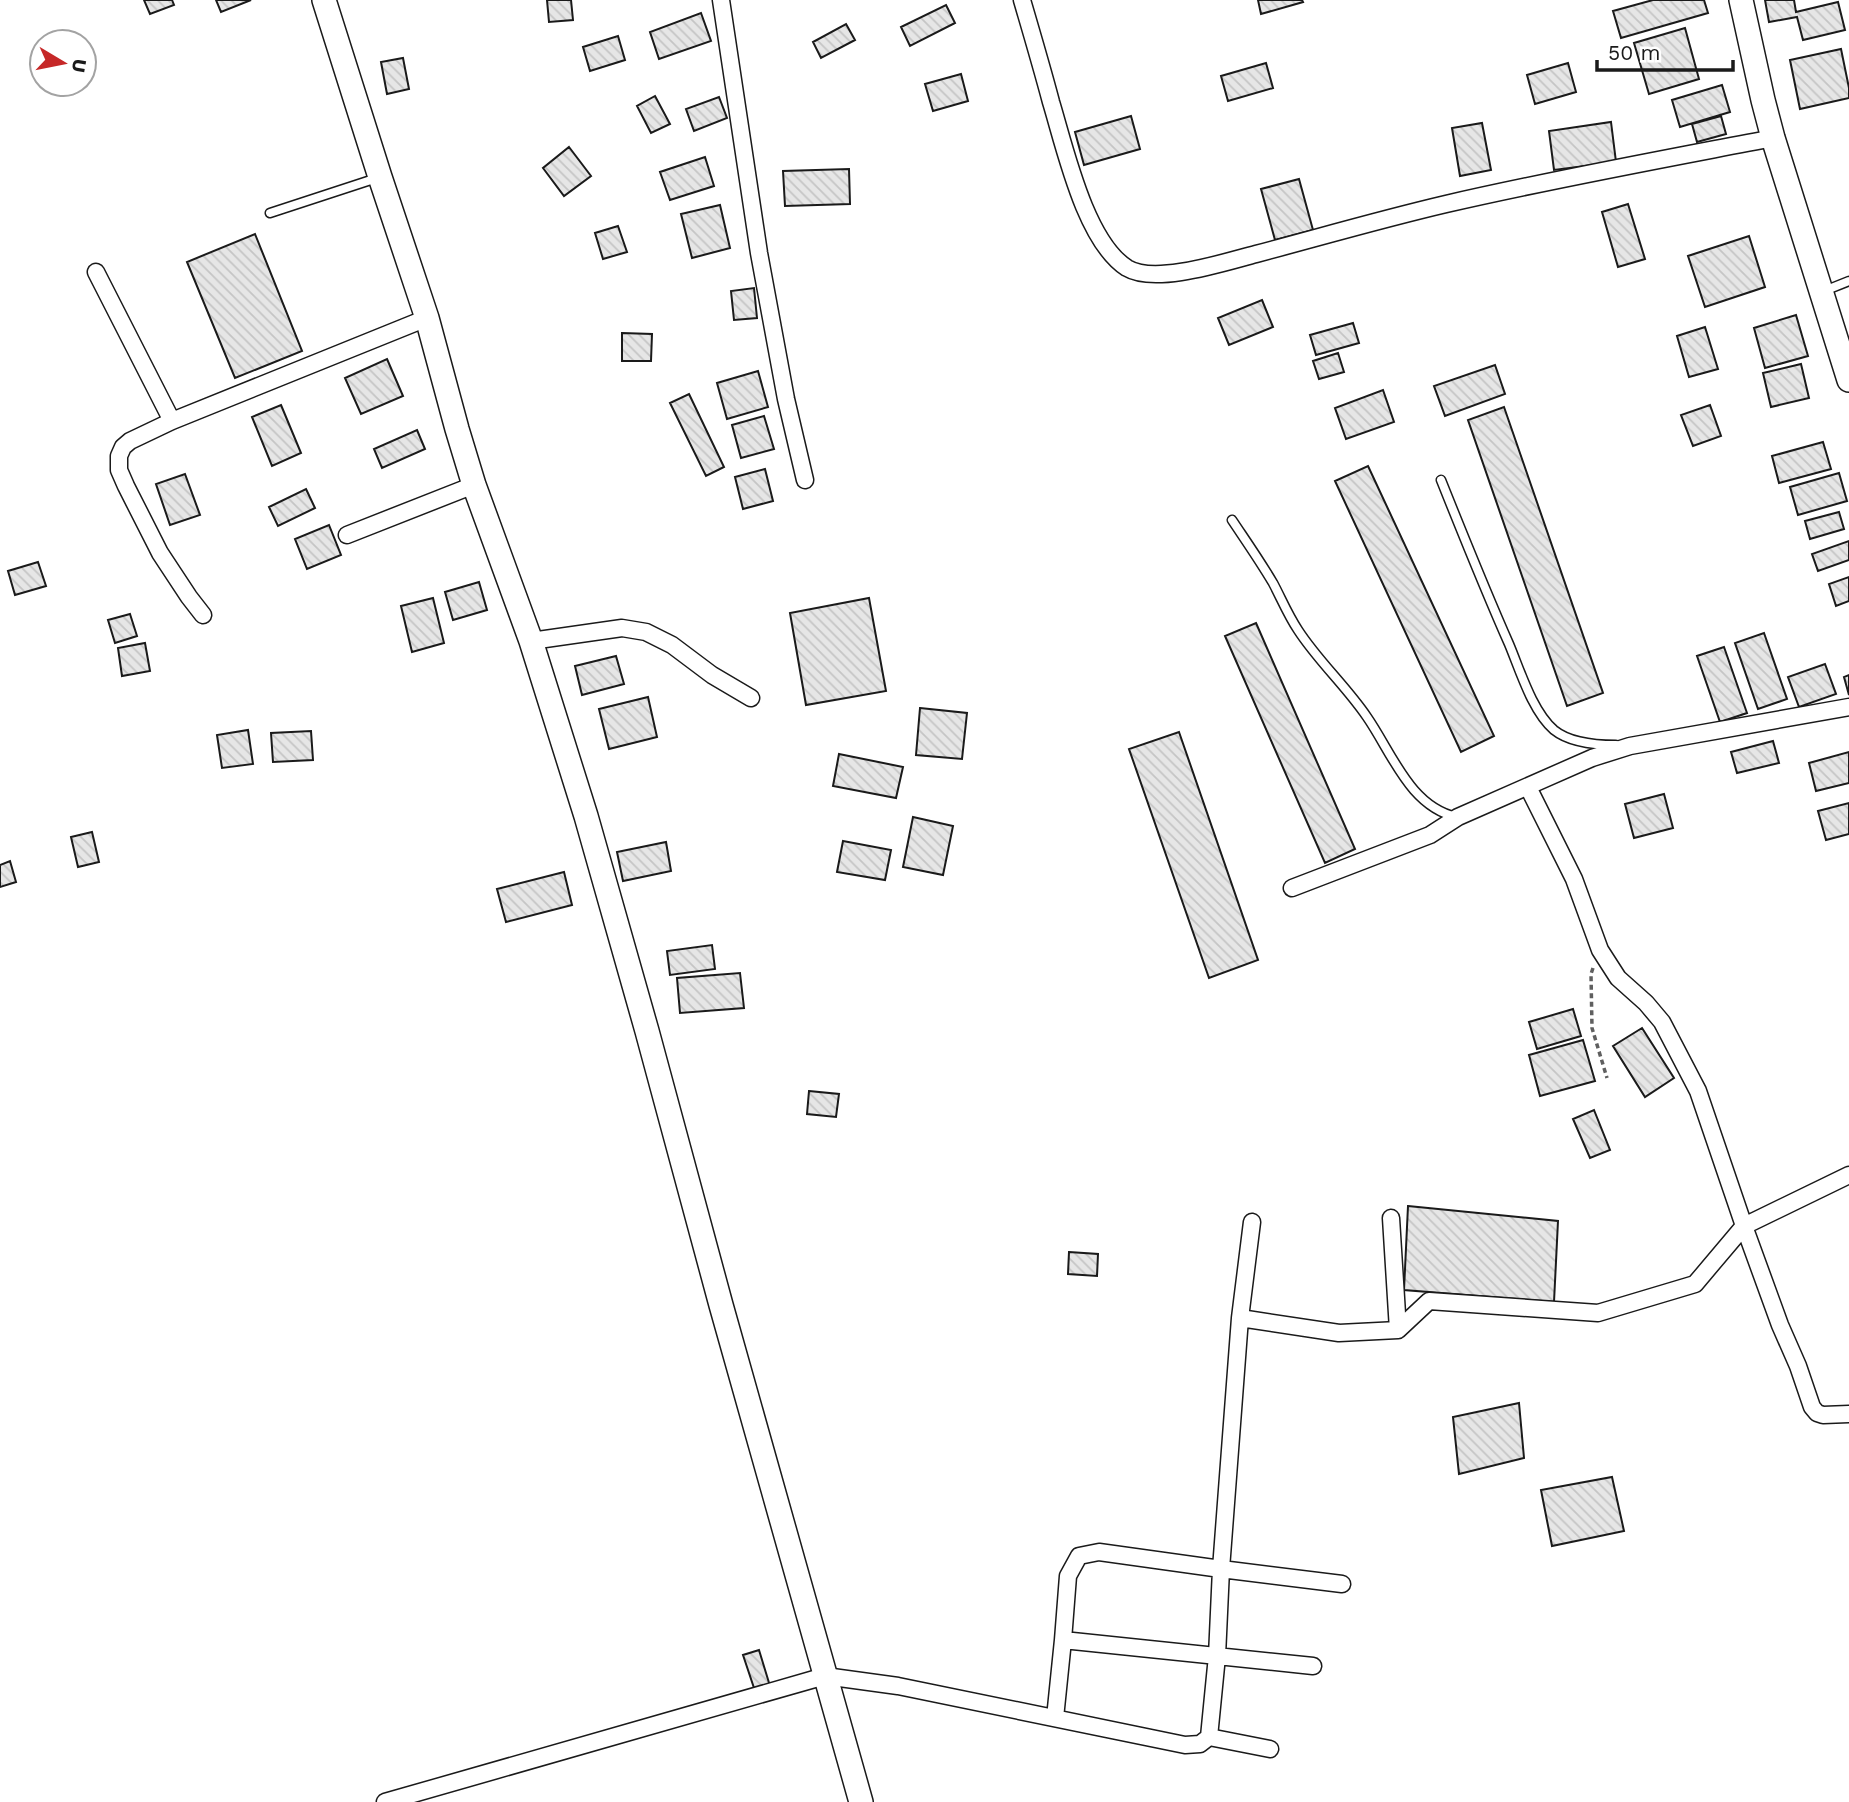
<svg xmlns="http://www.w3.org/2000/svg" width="1849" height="1802" viewBox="0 0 1849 1802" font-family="'Work Sans',sans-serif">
<defs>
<pattern id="building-back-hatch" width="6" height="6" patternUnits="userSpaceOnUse" patternTransform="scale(1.75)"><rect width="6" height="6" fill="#e6e6e6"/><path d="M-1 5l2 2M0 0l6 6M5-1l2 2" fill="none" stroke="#c5c5c5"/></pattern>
</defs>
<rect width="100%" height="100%" fill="#fff"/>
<path fill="url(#building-back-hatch)" stroke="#1a1a1a" stroke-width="2" d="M144,0H172L174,5L150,14Z
M216,0H251L221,12Z
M547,0H571L573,20L549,22Z
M1258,0H1302L1303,2L1261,14Z
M1653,0H1704L1708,13L1621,38L1613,11Z
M1765,0H1794L1796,12L1838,2L1845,30L1803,40L1797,17L1769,22Z
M946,5L955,23L910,46L901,27Z
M701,13L711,41L659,59L650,32Z
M846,24L855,40L821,58L813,42Z
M1685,28L1699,79L1649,94L1634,43Z
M618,36L625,60L590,71L583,47Z
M1841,49L1849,88V98L1800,109L1790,60Z
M403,58L409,89L387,94L381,62Z
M1266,63L1273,88L1228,101L1221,76Z
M1568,63L1576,92L1535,104L1527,75Z
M961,74L968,101L933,111L925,84Z
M1722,85L1730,112L1680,127L1672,100Z
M655,96L670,124L651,133L637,106Z
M719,97L727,118L694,131L686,109Z
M1131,116L1140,149L1084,165L1075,132Z
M1721,116L1726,134L1697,142L1692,124Z
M1611,122L1616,162L1554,170L1549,131Z
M1482,123L1491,170L1460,176L1452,128Z
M569,147L591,176L564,196L543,168Z
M705,157L714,186L670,200L660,172Z
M849,169L850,204L785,206L783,171Z
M1299,179L1313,230L1275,240L1261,189Z
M1628,204L1645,259L1618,267L1602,212Z
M720,205L730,248L692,258L681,214Z
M618,226L627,252L603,259L595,233Z
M255,234L302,351L235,378L187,262Z
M1749,236L1765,287L1705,307L1688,256Z
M754,288L757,318L734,320L731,291Z
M1262,300L1273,327L1229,345L1218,318Z
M1796,315L1808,356L1765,368L1754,328Z
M1353,323L1359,343L1316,355L1310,335Z
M1705,327L1718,369L1689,377L1677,336Z
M622,333L652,334L651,361H622Z
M1338,353L1344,372L1319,379L1313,361Z
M387,359L403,396L361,414L345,378Z
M1801,364L1809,398L1771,407L1763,373Z
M1495,365L1505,394L1445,416L1434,386Z
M758,371L768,407L727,419L717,383Z
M1383,390L1394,422L1346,439L1335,408Z
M689,394L724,467L706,476L670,403Z
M281,405L301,453L272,466L252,417Z
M1710,405L1721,436L1693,446L1681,415Z
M1504,407L1603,693L1567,706L1468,420Z
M764,416L774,449L741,458L732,425Z
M417,430L425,449L382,468L374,449Z
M1823,442L1831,469L1779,483L1772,456Z
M1368,466L1494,736L1461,752L1335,481Z
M765,469L773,501L743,509L735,477Z
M1839,473L1847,501L1798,515L1790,487Z
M185,474L200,515L170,525L156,484Z
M306,489L315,508L278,526L269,507Z
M1839,512L1844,529L1810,539L1805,521Z
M329,525L341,555L307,569L295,539Z
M1849,541V560L1818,571L1812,554Z
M38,562L46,586L15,595L8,571Z
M1849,577V601L1836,606L1829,584Z
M479,582L487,610L453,620L445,592Z
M433,598L444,643L412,652L401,606Z
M869,598L886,691L806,705L790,613Z
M130,614L137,636L115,643L108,620Z
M1256,623L1355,849L1325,863L1225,636Z
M1764,633L1787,699L1758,709L1735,643Z
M145,643L150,671L122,676L118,648Z
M1724,647L1747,713L1720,722L1697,656Z
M616,656L624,684L582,695L575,666Z
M1825,664L1836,694L1799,707L1788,677Z
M1849,675V695L1844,677Z
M648,697L657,737L609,749L599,709Z
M920,708L967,713L962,759L916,755Z
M248,730L253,764L222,768L217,735Z
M311,731L313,760L273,762L271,733Z
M1179,732L1258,960L1209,978L1129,749Z
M1773,741L1779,763L1737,773L1731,752Z
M1849,752V783L1816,791L1809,763Z
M839,754L903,767L896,798L833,786Z
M1664,794L1673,828L1634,838L1625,804Z
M1849,803V834L1826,840L1818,811Z
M913,817L953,826L943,875L903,867Z
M92,832L99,862L78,867L71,837Z
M843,841L891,850L885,880L837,872Z
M666,842L671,871L623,881L617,852Z
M10,861L16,882L0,887V865Z
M564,872L572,905L506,922L497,889Z
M712,945L715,969L670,975L667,951Z
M740,973L744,1008L680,1013L677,978Z
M1573,1009L1581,1036L1537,1049L1529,1022Z
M1642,1028L1674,1078L1645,1097L1613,1046Z
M1583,1040L1595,1081L1540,1096L1529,1055Z
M809,1091L839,1094L836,1117L807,1114Z
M1594,1110L1610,1150L1590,1158L1573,1119Z
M1408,1206L1558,1221L1554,1302L1404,1290Z
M1069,1252L1098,1254L1097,1276L1068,1274Z
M1519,1403L1524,1458L1459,1474L1453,1417Z
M1612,1477L1624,1531L1552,1546L1541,1490Z
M759,1650L770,1686L755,1691L743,1655Z"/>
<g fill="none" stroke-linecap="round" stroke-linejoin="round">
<g stroke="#1a1a1a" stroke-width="11">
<path id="lane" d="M270,213L377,178
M1824,291L1849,281
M1441,480C1463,535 1485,590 1509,644C1520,670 1532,711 1554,730C1570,743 1597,745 1616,745
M1232,520C1246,541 1260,561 1273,583C1281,598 1288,615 1298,630C1318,661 1346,686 1367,717C1392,753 1410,807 1457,817"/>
</g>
<g stroke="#1a1a1a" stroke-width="19">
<path id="street" d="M721,0L759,253L786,399L805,480
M1022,0C1032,34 1042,68 1051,102C1065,148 1085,241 1127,268C1155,285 1225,262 1256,254C1320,237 1382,219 1446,204C1554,179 1664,159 1773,138
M96,272L172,421
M347,535L474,485
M203,615L189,597L160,553L126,486L119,470V456L123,447L130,441L172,421L427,318
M531,641L622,628L646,632L672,645L712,675L751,698
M1528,787L1574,879L1600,950L1618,978L1646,1003L1662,1022L1698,1091L1744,1226L1780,1325L1798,1366L1812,1407L1817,1413L1823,1415L1849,1414
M1292,888L1430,835L1458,817L1592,758L1630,746L1849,707
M1391,1218L1398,1330
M1240,1318L1252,1222
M1063,1640L1068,1576L1079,1556L1099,1552L1221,1569L1342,1584
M1055,1718L1063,1640L1313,1666
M1209,1737L1270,1749
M385,1802L825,1676L898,1686L1185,1745L1200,1744L1209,1737L1217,1656L1221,1569L1240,1318L1339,1333L1398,1330L1429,1301L1598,1313L1695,1284L1744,1226L1849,1175"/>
</g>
<g stroke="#1a1a1a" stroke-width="26">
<path id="secondary" d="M324,0L380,177L427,318L457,429L474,485L531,641L586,816L647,1031L721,1305L861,1802
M1741,0L1763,100L1773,138L1849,380"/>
</g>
<path stroke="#5f5f5f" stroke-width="3.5" stroke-dasharray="5 3.5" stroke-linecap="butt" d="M1593,968L1591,974L1592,1028L1607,1078"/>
<use href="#lane" stroke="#fff" stroke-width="8"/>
<use href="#street" stroke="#fff" stroke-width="16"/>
<use href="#secondary" stroke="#fff" stroke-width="23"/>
</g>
<g transform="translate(63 63) rotate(100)"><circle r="33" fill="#ffffff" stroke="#a3a3a3" stroke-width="2"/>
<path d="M0-5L12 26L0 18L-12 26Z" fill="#c62828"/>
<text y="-10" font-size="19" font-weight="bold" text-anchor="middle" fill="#1a1a1a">U</text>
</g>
<path d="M1597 60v10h136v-10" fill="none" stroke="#1a1a1a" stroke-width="3.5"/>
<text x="1608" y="60" font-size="21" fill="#1a1a1a" stroke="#ffffff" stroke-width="5" paint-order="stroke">50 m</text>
</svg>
